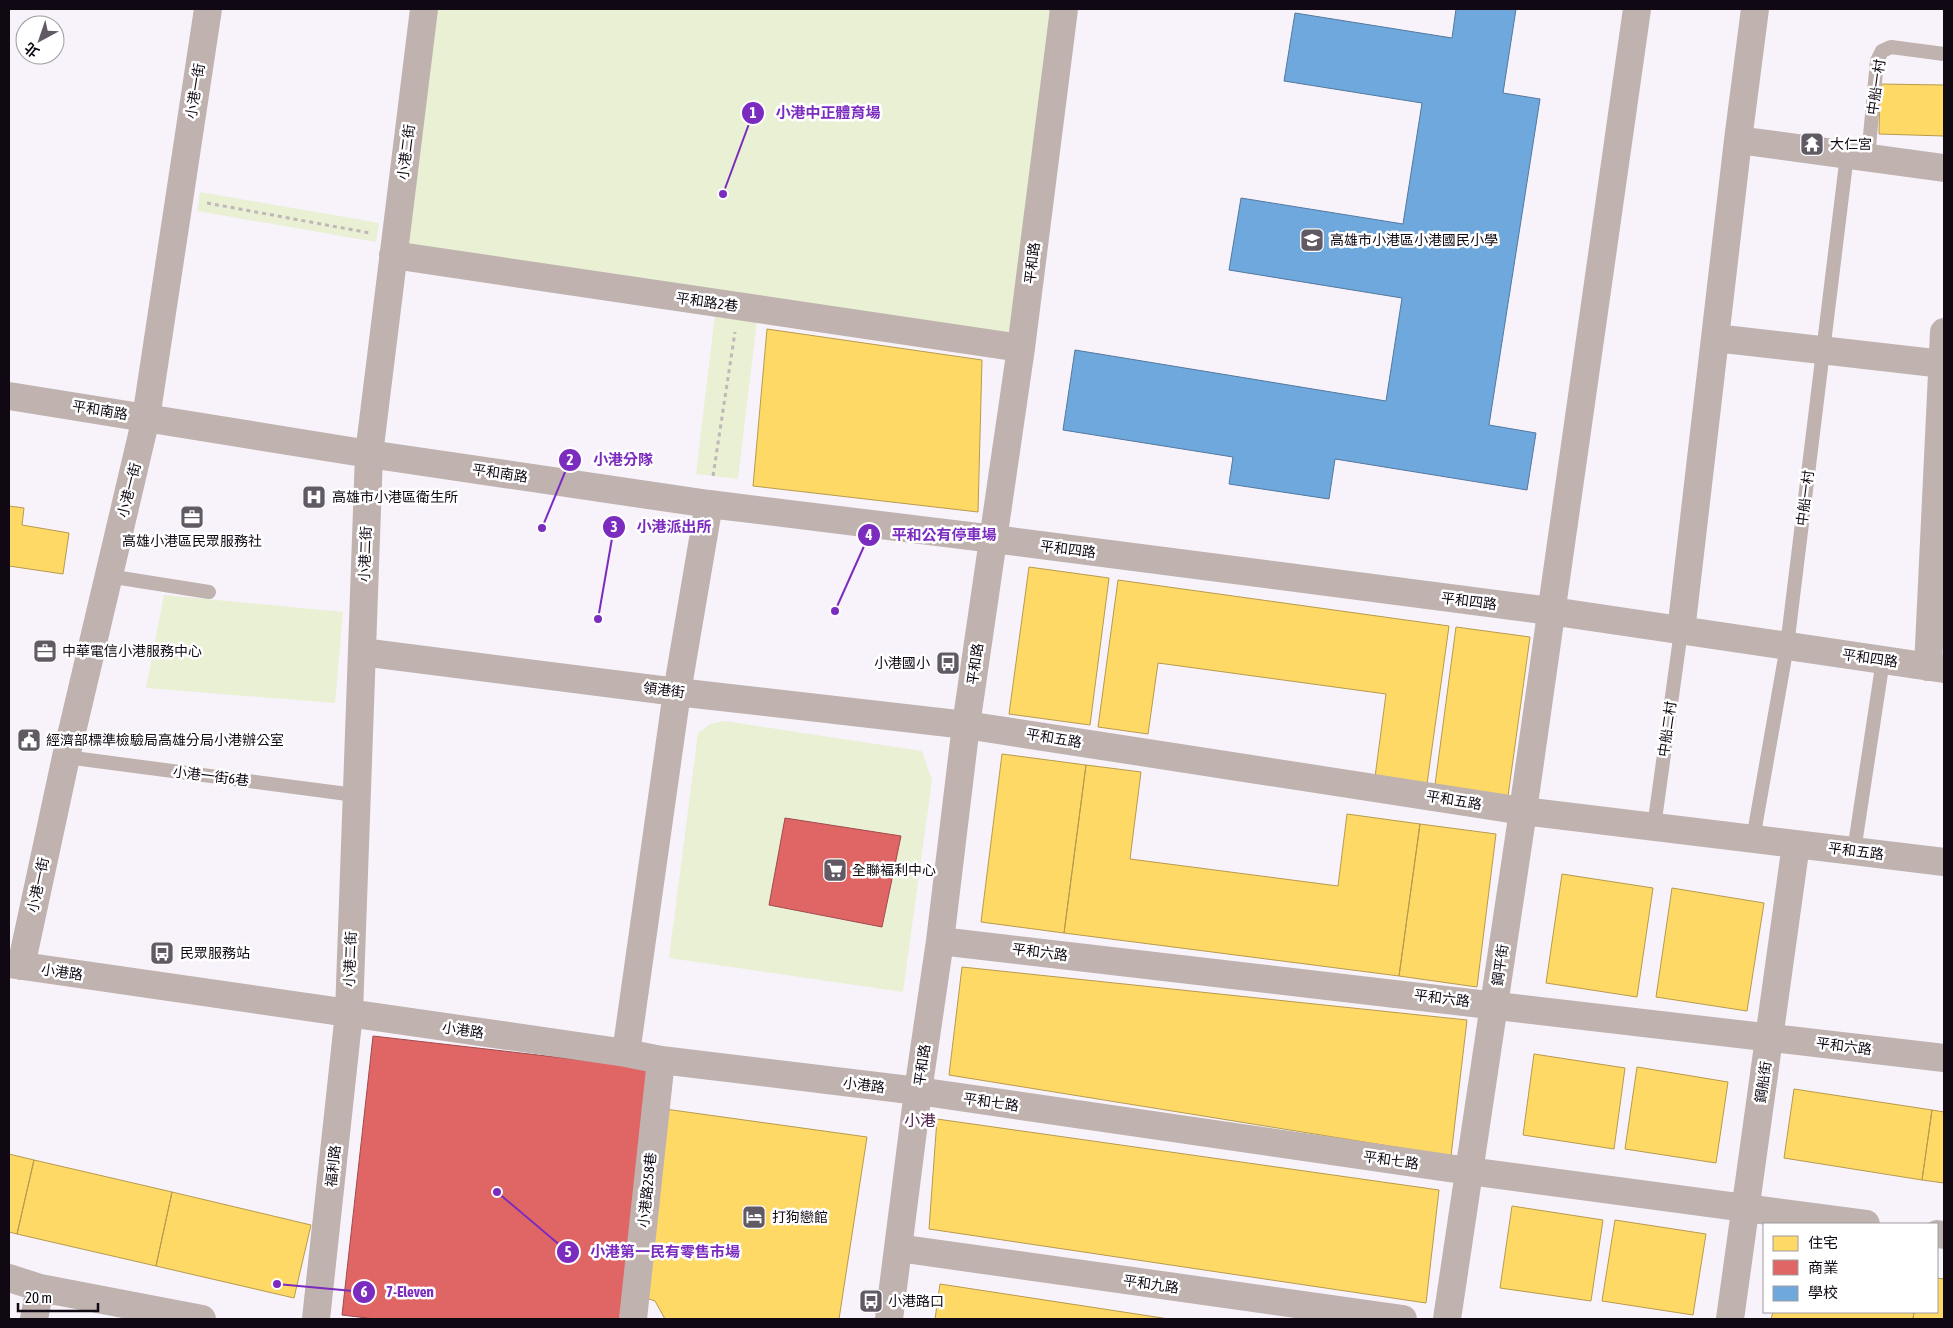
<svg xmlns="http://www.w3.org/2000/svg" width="1953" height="1328" viewBox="0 0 1953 1328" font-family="'Asap Condensed','Noto Sans TC',sans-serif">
<rect width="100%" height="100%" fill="#f8f3fa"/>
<path fill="#e9f0d4" d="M430,9H1062L1020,336L400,248Z
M200,192L379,223L376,242L197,211Z
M715,314L757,320L738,479L696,474Z
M164,595L343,612L335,703L146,688Z
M725,721L922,751L932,780L903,992L669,958L698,733L710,724Z"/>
<path fill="#ffd966" stroke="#b79a4d" d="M1880,84L1944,85V136L1879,134Z
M767,329L982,360L978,512L753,486Z
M9,506L24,508L22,525L69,533L63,574L9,566Z
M1029,567L1109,578L1090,725L1009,714Z
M1118,580L1449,626L1427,784L1375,777L1386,694L1158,663L1148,734L1098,727Z
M1456,627L1530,637L1508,796L1435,785Z
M1002,754L1086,765L1064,933L981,922Z
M1086,765L1141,772L1130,859L1338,886L1347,814L1420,824L1399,976L1064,933Z
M1420,824L1496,834L1477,987L1399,976Z
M1562,874L1653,888L1637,997L1546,983Z
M1672,888L1764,903L1747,1011L1656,997Z
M962,967L1467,1020L1451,1156L949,1075Z
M1534,1054L1625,1068L1614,1149L1523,1135Z
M1637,1067L1728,1082L1716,1163L1625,1149Z
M1794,1089L1932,1110L1922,1180L1784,1158Z
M665,1109L867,1137L839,1319H665L655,1301L643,1297Z
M1932,1110L1944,1112V1183L1922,1180Z
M937,1119L1439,1190L1426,1303L929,1229Z
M9,1154L34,1160L17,1234L9,1232Z
M34,1160L172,1192L156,1266L17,1234Z
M172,1192L311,1225L294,1298L156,1266Z
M1512,1206L1603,1220L1591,1301L1500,1288Z
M1615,1220L1706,1234L1693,1315L1602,1301Z
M1937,1278L1944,1279V1319H1913L1914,1312H1937Z
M940,1284L1169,1319H935Z
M1773,1312H1914L1913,1319H1771Z"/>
<path fill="#e06666" stroke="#a24a4d" d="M785,818L901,836L882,927L769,905Z
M373,1036L651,1068L624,1319H375L342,1315Z"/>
<path fill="#6fa8dc" stroke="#5278a0" d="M1456,9H1516L1503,93L1540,99L1489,425L1536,433L1527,490L1335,459L1329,499L1229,484L1233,457L1063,430L1075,350L1386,401L1402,298L1229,270L1241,198L1403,224L1422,103L1284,81L1295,13L1452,38Z"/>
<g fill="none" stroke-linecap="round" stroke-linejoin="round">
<path stroke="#c1b7b8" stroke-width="3" stroke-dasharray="4 4" stroke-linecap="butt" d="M207,203L370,233
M713,476L735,332"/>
<path stroke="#bfb2af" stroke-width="14" d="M1868,157L1877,61L1882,51L1891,47L1944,54
M108,576L209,592
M66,757L355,795
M1654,827L1681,631
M1753,839L1787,646L1847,155
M1854,851L1883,660"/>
<path stroke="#bfb2af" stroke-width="28" d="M1738,140L1944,168
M393,255L1021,348
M1715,338L1943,364
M9,396L369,454L709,504L994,539L1551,611L1944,669
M1681,631L1738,140L1755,9
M362,652L677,692L966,725L1523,811L1944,862
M1928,667L1944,332
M940,941L1944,1058
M9,964L626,1053L661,1060L918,1091L1469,1171L1866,1224
M21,966L66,757L146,418L208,9
M626,1053L677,692L709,504
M1937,1234L1944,1235
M898,1248L1403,1319
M9,1278L40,1288L202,1319
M34,1319L40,1288
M316,1319L349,1013L369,454L424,9
M633,1319L661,1060
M889,1319L918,1091L940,941L966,725L1021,348L1064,9
M1447,1319L1523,811L1637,9
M1730,1319L1796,844"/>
</g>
<defs>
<g id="temple-square" transform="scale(1.25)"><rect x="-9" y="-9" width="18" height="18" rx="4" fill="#615a64" stroke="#fff"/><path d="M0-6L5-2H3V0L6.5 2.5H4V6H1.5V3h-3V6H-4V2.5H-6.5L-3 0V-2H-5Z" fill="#fff"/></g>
<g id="school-square" transform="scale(1.25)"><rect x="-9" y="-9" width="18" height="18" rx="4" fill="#615a64" stroke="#fff"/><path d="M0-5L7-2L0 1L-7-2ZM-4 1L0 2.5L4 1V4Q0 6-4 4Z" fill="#fff"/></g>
<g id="hospital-square" transform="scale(1.25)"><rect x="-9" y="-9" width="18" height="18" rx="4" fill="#615a64" stroke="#fff"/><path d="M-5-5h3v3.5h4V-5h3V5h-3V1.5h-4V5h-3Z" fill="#fff"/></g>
<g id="office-square" transform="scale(1.25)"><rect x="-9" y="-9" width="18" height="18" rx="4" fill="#615a64" stroke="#fff"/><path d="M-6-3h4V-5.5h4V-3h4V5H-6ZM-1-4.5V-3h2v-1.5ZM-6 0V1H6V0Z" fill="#fff"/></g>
<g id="bus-square" transform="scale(1.25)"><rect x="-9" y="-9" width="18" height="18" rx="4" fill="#615a64" stroke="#fff"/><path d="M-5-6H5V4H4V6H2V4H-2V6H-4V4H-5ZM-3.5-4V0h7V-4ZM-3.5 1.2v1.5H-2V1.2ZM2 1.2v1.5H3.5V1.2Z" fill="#fff"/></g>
<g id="civic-square" transform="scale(1.25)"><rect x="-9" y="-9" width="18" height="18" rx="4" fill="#615a64" stroke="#fff"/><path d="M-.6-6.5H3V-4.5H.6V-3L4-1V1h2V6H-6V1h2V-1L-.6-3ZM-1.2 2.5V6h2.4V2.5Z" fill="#fff"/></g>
<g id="supermarket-square" transform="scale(1.25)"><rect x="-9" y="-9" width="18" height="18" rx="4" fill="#615a64" stroke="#fff"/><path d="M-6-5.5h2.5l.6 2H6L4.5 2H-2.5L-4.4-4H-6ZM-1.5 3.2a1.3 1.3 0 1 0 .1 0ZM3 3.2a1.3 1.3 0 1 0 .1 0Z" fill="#fff"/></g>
<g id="hotel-square" transform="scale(1.25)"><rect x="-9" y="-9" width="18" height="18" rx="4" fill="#615a64" stroke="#fff"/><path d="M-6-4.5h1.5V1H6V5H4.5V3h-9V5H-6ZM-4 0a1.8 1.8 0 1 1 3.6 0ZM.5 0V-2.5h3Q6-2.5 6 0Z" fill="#fff"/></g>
</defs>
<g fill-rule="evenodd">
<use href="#temple-square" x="1812" y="144"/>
<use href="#school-square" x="1312" y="240"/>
<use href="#hospital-square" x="314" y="497"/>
<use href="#office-square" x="192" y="517"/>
<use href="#office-square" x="45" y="651"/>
<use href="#bus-square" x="948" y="663"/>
<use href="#civic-square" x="29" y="740"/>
<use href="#supermarket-square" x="835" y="870"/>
<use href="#bus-square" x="162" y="953"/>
<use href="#hotel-square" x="754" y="1217"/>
<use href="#bus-square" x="871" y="1301"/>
</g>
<g text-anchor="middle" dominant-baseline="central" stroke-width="5" stroke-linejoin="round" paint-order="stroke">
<g font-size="14" fill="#100813" stroke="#fff">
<text transform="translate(1876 87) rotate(-82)">中船一村</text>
<text transform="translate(195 91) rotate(-81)">小港一街</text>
<text transform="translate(406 152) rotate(-83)">小港二街</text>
<text transform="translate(1032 263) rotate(-83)">平和路</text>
<text transform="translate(707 302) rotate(8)">平和路2巷</text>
<text transform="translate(100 410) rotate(9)">平和南路</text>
<text transform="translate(500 473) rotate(8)">平和南路</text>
<text transform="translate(129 490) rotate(-76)">小港一街</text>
<text transform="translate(1805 498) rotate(-83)">中船一村</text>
<text transform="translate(1068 549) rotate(7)">平和四路</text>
<text transform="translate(365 554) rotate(-88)">小港二街</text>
<text transform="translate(1469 601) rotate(7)">平和四路</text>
<text transform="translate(1870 658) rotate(8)">平和四路</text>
<text transform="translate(975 664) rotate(-82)">平和路</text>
<text transform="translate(664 690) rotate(7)">領港街</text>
<text transform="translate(1667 729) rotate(-82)">中船二村</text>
<text transform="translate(1054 738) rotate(9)">平和五路</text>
<text transform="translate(211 776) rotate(7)">小港一街6巷</text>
<text transform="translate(1454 800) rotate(9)">平和五路</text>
<text transform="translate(1856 851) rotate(7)">平和五路</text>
<text transform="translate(38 885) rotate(-78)">小港一街</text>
<text transform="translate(1040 952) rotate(7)">平和六路</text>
<text transform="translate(350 959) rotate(-88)">小港二街</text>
<text transform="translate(1500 965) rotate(-82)">鋼平街</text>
<text transform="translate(62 972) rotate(8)">小港路</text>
<text transform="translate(1442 998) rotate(7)">平和六路</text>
<text transform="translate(463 1030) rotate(8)">小港路</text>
<text transform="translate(1844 1046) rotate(7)">平和六路</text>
<text transform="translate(922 1065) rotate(-82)">平和路</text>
<text transform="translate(1763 1082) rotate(-82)">鋼船街</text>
<text transform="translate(864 1085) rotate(7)">小港路</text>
<text transform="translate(991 1102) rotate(8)">平和七路</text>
<text transform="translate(1391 1160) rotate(8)">平和七路</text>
<text transform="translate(333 1166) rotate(-84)">福利路</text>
<text transform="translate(647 1190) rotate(-84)">小港路258巷</text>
<text transform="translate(1151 1284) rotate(8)">平和九路</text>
</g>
<g font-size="14" fill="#100813" stroke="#fff" text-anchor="start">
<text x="1830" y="144">大仁宮</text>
<text x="1330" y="240">高雄市小港區小港國民小學</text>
<text x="332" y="497">高雄市小港區衛生所</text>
<text x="192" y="541" text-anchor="middle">高雄小港區民眾服務社</text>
<text x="62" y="651">中華電信小港服務中心</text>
<text x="930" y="663" text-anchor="end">小港國小</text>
<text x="46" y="740">經濟部標準檢驗局高雄分局小港辦公室</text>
<text x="852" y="870">全聯褔利中心</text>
<text x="180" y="953">民眾服務站</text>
<text x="772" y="1217">打狗戀館</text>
<text x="888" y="1301">小港路口</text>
</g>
<g font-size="16" fill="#501d4b" stroke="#fff">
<text x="920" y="1120">小港</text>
</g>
</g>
<path fill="none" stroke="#7b2cbf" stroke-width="2" d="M723 194L753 113M542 528L570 460M598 619L614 527M835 611L869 535M497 1192L568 1252M277 1284L364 1292"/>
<g fill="#7b2cbf" stroke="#fff" stroke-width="2">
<circle cx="723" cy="194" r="5"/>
<circle cx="542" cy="528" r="5"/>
<circle cx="598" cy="619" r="5"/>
<circle cx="835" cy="611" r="5"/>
<circle cx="497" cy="1192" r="5"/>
<circle cx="277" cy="1284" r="5"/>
<circle cx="753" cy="113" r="12"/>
<circle cx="570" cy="460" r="12"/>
<circle cx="614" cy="527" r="12"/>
<circle cx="869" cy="535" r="12"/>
<circle cx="568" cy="1252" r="12"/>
<circle cx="364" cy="1292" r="12"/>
</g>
<g font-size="15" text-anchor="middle" font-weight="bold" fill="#fff">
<text x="753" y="118">1</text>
<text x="570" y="465">2</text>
<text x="614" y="532">3</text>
<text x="869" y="540">4</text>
<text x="568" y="1257">5</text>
<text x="364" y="1297">6</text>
</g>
<g font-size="15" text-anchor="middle" font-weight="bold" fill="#7b2cbf" stroke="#fff" stroke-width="5" stroke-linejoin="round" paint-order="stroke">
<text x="828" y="118">小港中正體育場</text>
<text x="623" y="465">小港分隊</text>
<text x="674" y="532">小港派出所</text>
<text x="944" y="540">平和公有停車場</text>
<text x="665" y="1257">小港第一民有零售市場</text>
<text x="410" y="1297">7-Eleven</text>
</g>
<rect width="1953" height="1328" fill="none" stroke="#100813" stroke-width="20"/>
<rect x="1763" y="1223" width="175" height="90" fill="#ffffff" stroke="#9f9ca1"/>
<rect x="1773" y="1236" width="25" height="15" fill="#ffd966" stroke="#9f9ca1"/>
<text x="1808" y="1248" font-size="15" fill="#100813">住宅</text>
<rect x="1773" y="1260" width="25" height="15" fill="#e06666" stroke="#9f9ca1"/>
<text x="1808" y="1273" font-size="15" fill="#100813">商業</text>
<rect x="1773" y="1286" width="25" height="15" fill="#6fa8dc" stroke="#9f9ca1"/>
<text x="1808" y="1298" font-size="15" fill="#100813">學校</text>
<g transform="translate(40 40) rotate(220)"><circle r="24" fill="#ffffff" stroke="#9f9ca1"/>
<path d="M0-4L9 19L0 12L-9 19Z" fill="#615a64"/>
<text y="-8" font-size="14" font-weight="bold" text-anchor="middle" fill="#100813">北</text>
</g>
<path d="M18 1303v8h80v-8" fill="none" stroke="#100813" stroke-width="2.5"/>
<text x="25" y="1303" font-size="15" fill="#100813" stroke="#ffffff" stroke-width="4" paint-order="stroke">20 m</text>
</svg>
